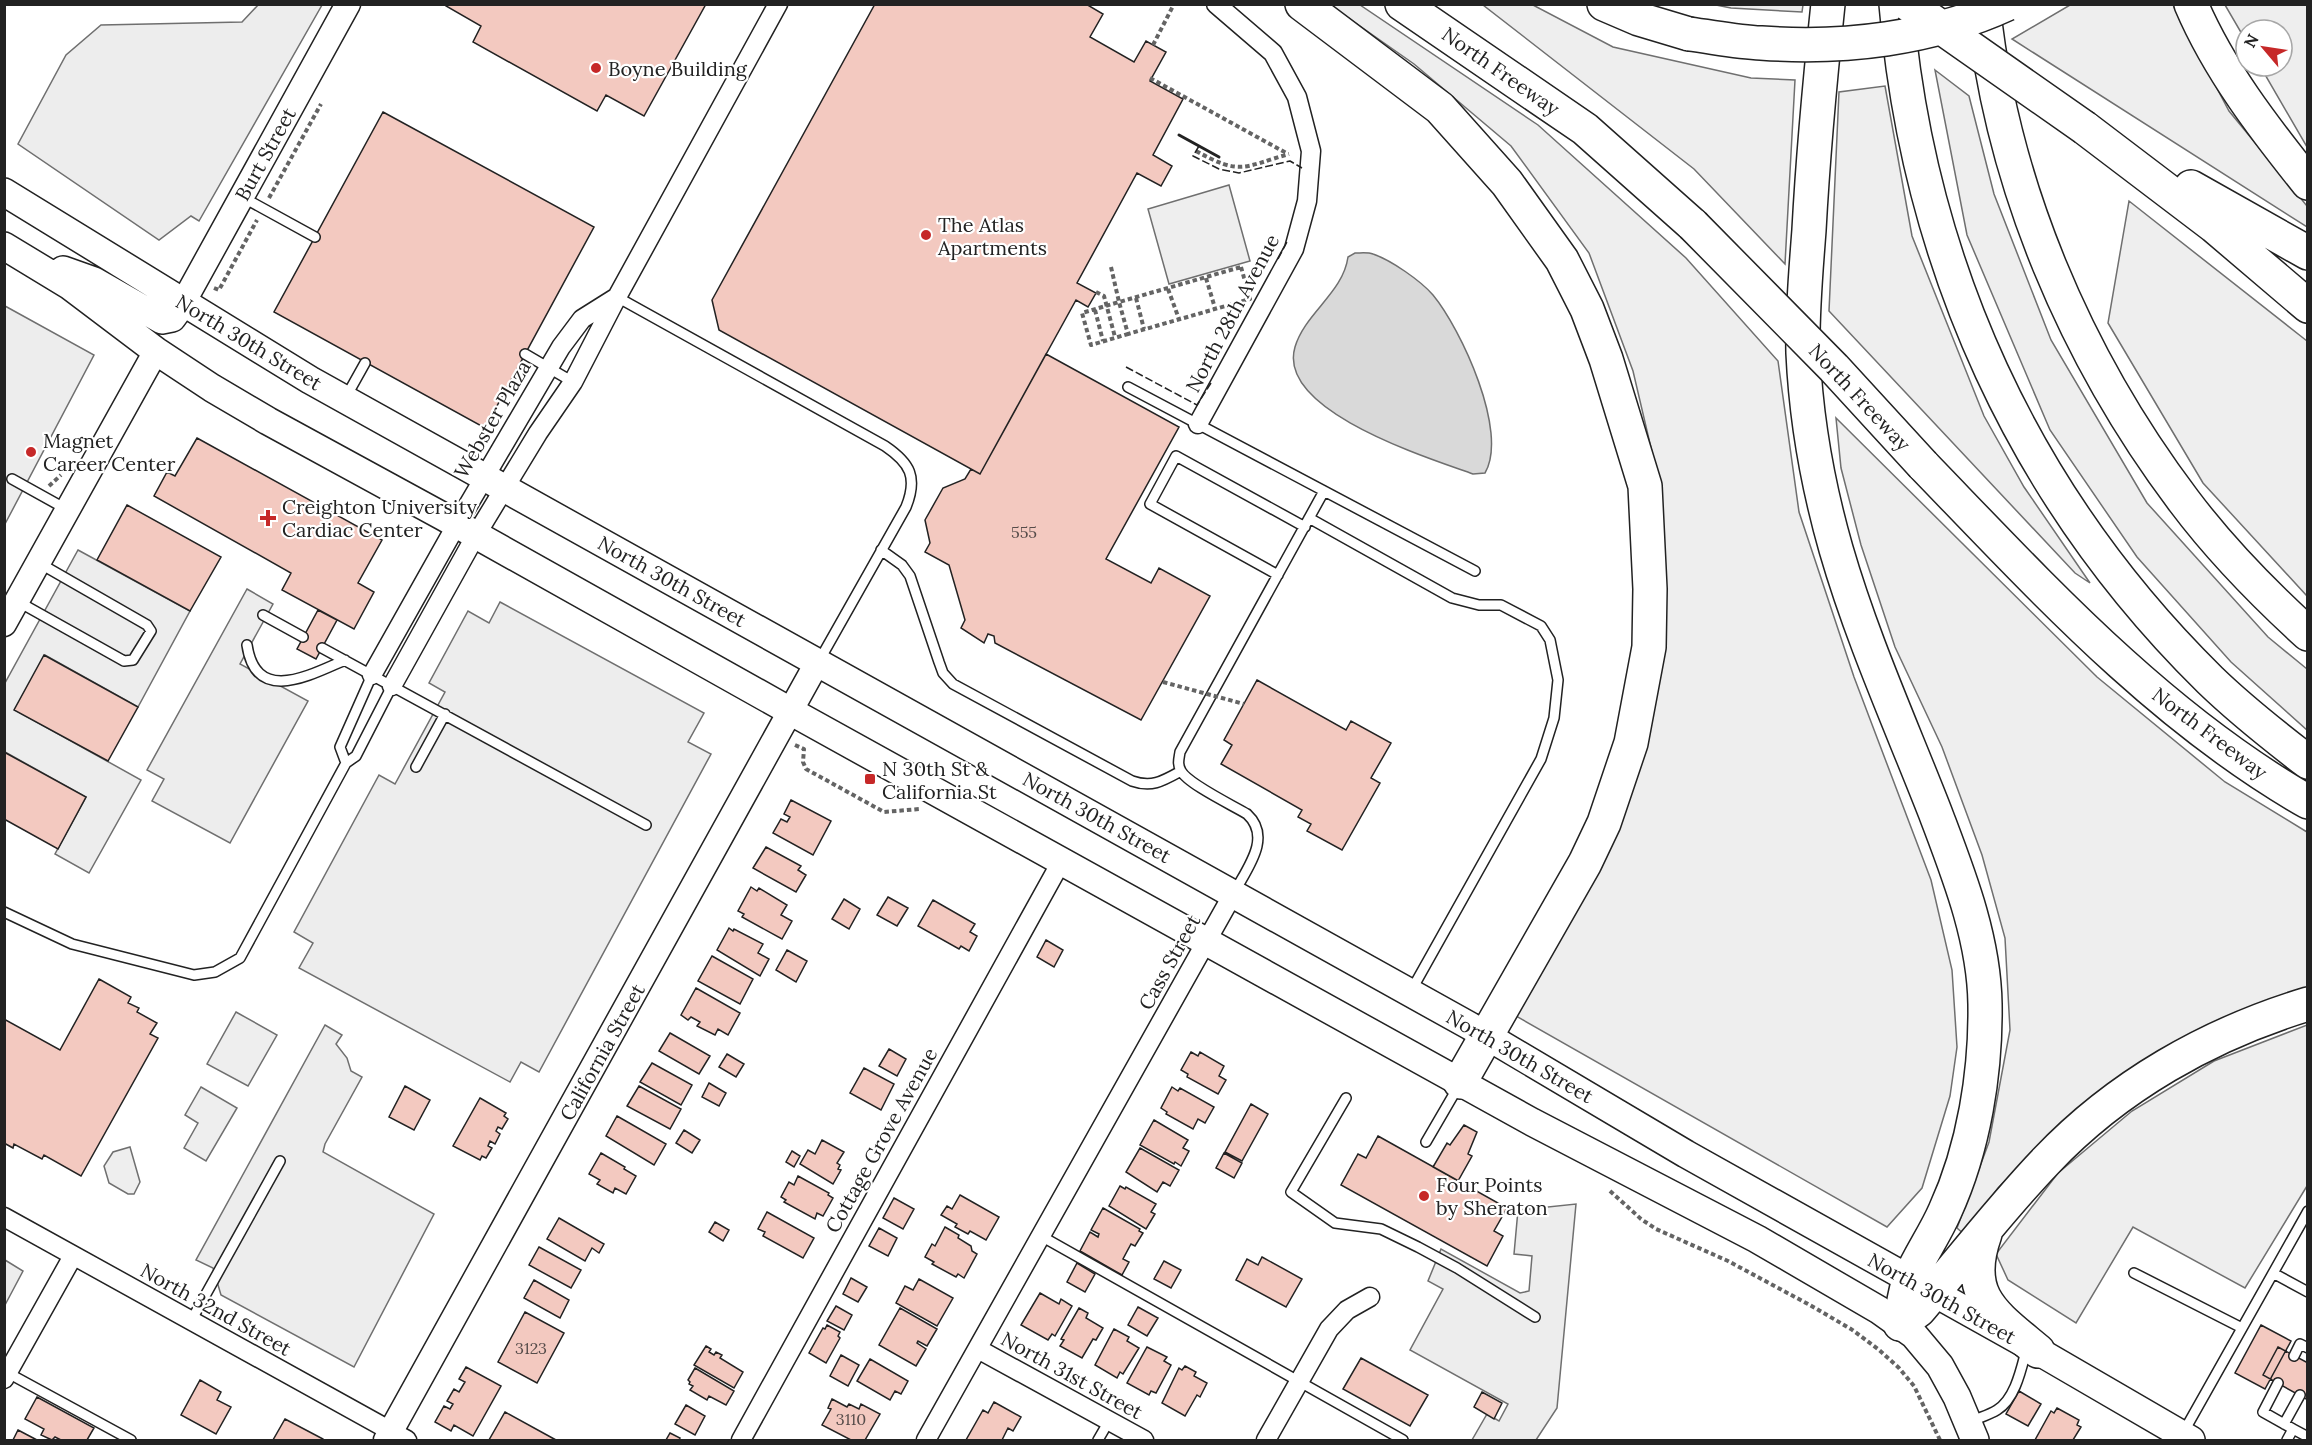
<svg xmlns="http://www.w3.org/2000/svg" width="2312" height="1445" viewBox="0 0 2312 1445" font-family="Lora,serif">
<rect width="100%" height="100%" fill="#fff"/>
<path fill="#eee" stroke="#6f6f6f" stroke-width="1.5" d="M1330,5H1360L1538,125L1686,258L1778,361L1799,512L1854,677L1931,880L1952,970L1957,1047L1950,1096L1922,1188L1887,1227L1516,1016L1627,800L1659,482L1633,371L1589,253L1511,146L1414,64Z
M1483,5H1533L1613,47L1751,78L1795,80L1785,264L1694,169Z
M1716,5L1803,4V5L1802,12L1731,8Z
M2070,5H2173L2229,111L2307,206V227L2012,39Z
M2225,5H2307V147L2260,66H2282V30H2246V41Z
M1935,70L1969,96L1994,194L2051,340L2147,503L2268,637L2307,669V730L2231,662L2137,557L2050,430L1967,235Z
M1885,86L1912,236L1984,416L2024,487L2090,583L2075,573L1829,311L1839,92Z
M1229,185L1250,261L1169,284L1148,209Z
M2129,201L2307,341V596L2203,483L2108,323Z
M1836,418L2097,677L2225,782L2307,832V990L2186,1041L2071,1115L1998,1188L1965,1235L1957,1228L1989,1142L2010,1030L2005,938L1982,855L1942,747L1895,647L1861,545L1841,468Z
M236,1012L277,1035L248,1086L207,1064Z
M2307,1025V1186L2245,1288L2133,1227L2076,1323L2008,1280L1996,1254L2058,1173L2132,1111L2214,1061Z
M201,1087L237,1108L206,1161L184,1148L198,1123L185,1115Z
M130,1147L140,1182L134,1194H128L109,1183L104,1166L113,1152Z"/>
<path fill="#ededed" stroke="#6f6f6f" stroke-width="1.5" d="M259,4L322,5L199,221L191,216L159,240L18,144L66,55L101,25L242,22Z
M5,306L94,355L5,524Z
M78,550L190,611L138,707L45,655L15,710L141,780L89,873L55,854L86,797L5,752V683Z
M247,589L273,604L240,664L308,701L230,843L152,801L164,779L147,770Z
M500,602L704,713L688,742L711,754L539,1072L521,1062L510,1082L299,968L313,943L294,932L379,775L395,784L445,692L429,683L468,611L489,623Z
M325,1025L342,1035L336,1044L347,1058L351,1071L362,1077L325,1144L323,1152L434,1214L354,1367L221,1295L213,1268L196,1260Z
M1576,1204L1557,1408L1536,1440H1472L1487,1414L1499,1421L1508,1404L1410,1350L1443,1289L1428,1281L1441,1249L1520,1293L1529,1291L1532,1256L1514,1254L1518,1210Z
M5,1260L23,1271L5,1305Z"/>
<path fill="#d9d9d9" stroke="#6f6f6f" stroke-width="1.5" d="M1355,253C1361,253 1368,252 1373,254C1391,260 1421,281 1433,295C1461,329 1509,432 1485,473L1473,474C1429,458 1276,411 1295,347C1305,313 1343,293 1348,257Z"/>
<path fill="#f3c9c0" stroke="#222" stroke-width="1.5" d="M447,4H706L644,116L606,95L597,111L473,42L481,26L446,6Z
M875,4H1086L1103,14L1090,37L1134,62L1146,41L1166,52L1150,81L1183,99L1153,155L1172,166L1161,186L1137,173L1077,283L1096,293L1088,307L1076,300L980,474L719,330L712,300Z
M383,112L594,227L485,428L274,312Z
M1046,354L1179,427L1106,559L1151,583L1159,568L1210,596L1141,720L995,643L994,636L988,634L984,643L961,628L965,620L949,565L925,552L930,543L925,520L943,488L965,479L971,469L980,474Z
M197,438L382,540L358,583L374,592L354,629L282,590L291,573L154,496L167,472L175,476Z
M127,505L221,557L190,611L97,560Z
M318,610L337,620L316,659L297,649Z
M44,655L138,707L108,761L14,710Z
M1257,680L1346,730L1351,721L1391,743L1371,778L1380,783L1342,850L1307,831L1311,824L1298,817L1302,810L1221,764L1232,745L1224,740Z
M4,752L86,797L58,849L4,819Z
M791,800L831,821L813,855L773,833L781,819L787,822L790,817L784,814Z
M766,847L801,866L798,870L806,875L796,892L753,868Z
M751,887L757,891L759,888L787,905L781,915L792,921L782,939L742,917L744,914L738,911Z
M888,897L908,908L897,926L877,915Z
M844,899L860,909L849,929L832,919Z
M933,900L975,924L970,932L977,936L969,951L961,946L959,949L918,926Z
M729,928L733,931L734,929L763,944L758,953L769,959L760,976L717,950Z
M1046,940L1063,950L1054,967L1037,957Z
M787,950L807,961L796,982L776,970Z
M712,956L753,979L740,1004L698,981Z
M99,979L131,997L128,1003L139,1008L137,1012L157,1023L150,1034L158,1038L81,1176L44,1155L42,1159L14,1144L13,1148L4,1143V1019L60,1050Z
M696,988L740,1013L728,1035L718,1029L715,1035L697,1026L700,1022L691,1017L688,1020L681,1015Z
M670,1033L710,1056L699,1074L659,1051Z
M889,1049L906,1059L897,1076L879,1066Z
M1191,1052L1198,1056L1200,1052L1224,1066L1219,1076L1226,1080L1218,1094L1187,1077L1188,1074L1181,1070Z
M727,1054L744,1064L736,1077L719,1067Z
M652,1063L692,1085L681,1105L640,1082Z
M864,1068L894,1084L881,1110L850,1093Z
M709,1083L726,1093L719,1106L702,1097Z
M405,1086L430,1100L414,1130L389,1117Z
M639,1086L681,1109L670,1129L627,1106Z
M1172,1087L1178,1091L1180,1088L1214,1107L1205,1123L1198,1119L1193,1129L1166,1114L1167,1112L1161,1108Z
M480,1098L506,1113L504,1116L508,1119L502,1129L498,1127L496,1131L500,1134L495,1144L490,1141L488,1146L492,1148L486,1158L482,1156L480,1160L453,1146Z
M1251,1104L1268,1114L1242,1161L1225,1152Z
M617,1116L666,1144L654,1165L606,1136Z
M1154,1120L1188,1140L1183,1148L1189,1151L1181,1166L1175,1162L1174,1164L1140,1145Z
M1464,1125L1477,1132L1468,1154L1472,1156L1458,1181L1433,1167L1447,1143L1450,1145Z
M684,1130L700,1140L692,1153L676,1143Z
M1378,1136L1507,1208L1494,1231L1503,1236L1487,1266L1341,1185L1358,1154L1366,1158Z
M822,1140L844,1152L837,1163L840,1165L838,1169L841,1170L833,1184L800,1164L808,1150L815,1154Z
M1140,1148L1179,1170L1170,1186L1163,1182L1157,1192L1126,1172Z
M792,1151L800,1156L794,1167L786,1162Z
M601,1153L625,1167L624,1169L636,1176L626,1194L615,1188L613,1193L597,1184L600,1180L589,1174Z
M1224,1153L1242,1163L1234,1178L1216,1168Z
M798,1176L829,1193L828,1195L833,1198L823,1216L817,1213L815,1219L784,1202L786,1200L781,1197L789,1182L794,1185Z
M1120,1186L1125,1189L1126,1187L1156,1204L1151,1212L1155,1214L1146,1229L1109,1206Z
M960,1195L999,1217L986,1240L970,1231L968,1234L955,1227L957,1224L941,1215L947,1206L952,1209Z
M894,1198L914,1209L903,1229L883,1218Z
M1103,1208L1140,1229L1139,1231L1143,1233L1135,1246L1131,1244L1123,1259L1129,1262L1122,1275L1080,1251L1090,1232L1098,1237L1099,1234L1091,1230Z
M767,1212L814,1238L803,1258L763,1236L765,1232L758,1229Z
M559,1218L604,1244L599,1253L592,1248L585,1261L547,1239Z
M715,1222L729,1230L723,1241L709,1232Z
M945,1227L959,1235L958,1238L971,1246L972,1251L977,1254L964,1278L958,1274L956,1277L932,1264L934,1262L925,1257L932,1244L935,1246Z
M879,1228L897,1238L888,1256L869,1246Z
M539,1247L581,1270L571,1288L529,1265Z
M1262,1257L1302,1279L1286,1307L1236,1280L1247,1259L1258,1265Z
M1164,1261L1181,1270L1171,1288L1154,1279Z
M1077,1263L1095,1274L1085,1292L1067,1282Z
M851,1278L867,1287L858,1302L843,1294Z
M919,1279L953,1298L937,1326L896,1303L905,1286L913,1290Z
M534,1280L569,1300L560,1318L524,1298Z
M1040,1293L1059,1304L1061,1299L1072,1306L1055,1336L1052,1334L1048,1340L1021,1325Z
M836,1306L852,1315L844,1330L827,1321Z
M1138,1307L1158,1318L1147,1336L1128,1325Z
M900,1308L937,1329L927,1346L918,1341L917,1343L926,1349L916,1366L879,1345Z
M1079,1308L1088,1313L1086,1318L1103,1328L1096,1340L1093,1339L1082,1358L1060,1346L1064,1340L1061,1339Z
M525,1312L564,1333L537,1383L498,1362Z
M827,1325L840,1332L838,1336L840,1338L826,1363L809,1353L823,1328L825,1329Z
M2261,1325L2291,1341L2265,1389L2235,1373Z
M1114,1329L1129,1337L1127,1341L1139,1348L1123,1374L1120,1372L1117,1378L1095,1365Z
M706,1346L711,1349L709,1352L714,1355L716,1352L722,1355L720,1358L743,1372L734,1388L694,1365Z
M1147,1347L1167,1357L1164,1361L1171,1365L1156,1393L1151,1391L1149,1395L1127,1383Z
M2278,1347L2308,1363V1400L2263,1375Z
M841,1355L859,1365L848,1386L830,1376Z
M1361,1358L1428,1395L1410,1426L1343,1389Z
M870,1359L908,1381L901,1394L895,1391L890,1400L857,1381Z
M1185,1366L1196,1372L1194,1376L1207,1383L1200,1397L1197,1395L1185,1416L1162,1403L1179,1368L1182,1370Z
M466,1367L501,1386L473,1436L454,1425L451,1431L435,1422L444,1406L450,1409L453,1404L447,1401L454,1389L459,1392L465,1382L459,1379Z
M695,1368L734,1391L726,1405L709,1396L707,1400L690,1390L693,1386L689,1384L690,1382L688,1380Z
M200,1380L221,1392L217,1400L231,1407L216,1434L181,1415Z
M2019,1391L2041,1404L2028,1426L2006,1414Z
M1482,1392L1502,1403L1494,1419L1474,1407Z
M37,1397L94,1428L87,1440H61L55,1437L52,1440L41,1435L44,1429L25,1419Z
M832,1399L847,1407L849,1404L859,1409L861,1404L880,1414L865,1440H851L822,1425L831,1409L828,1408Z
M994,1402L1021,1417L1013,1431L1008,1428L1002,1440H966L983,1410L988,1413Z
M686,1405L705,1416L695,1435L675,1424Z
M2057,1408L2079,1420L2077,1425L2081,1427L2073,1440H2035L2051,1411L2054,1413Z
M505,1412L556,1440H489Z
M285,1419L323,1439V1440H273Z
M18,1430L37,1440H13Z
M670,1433L680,1438L679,1440H666Z"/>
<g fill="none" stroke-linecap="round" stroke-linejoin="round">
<g stroke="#222" stroke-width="12">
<path id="service" d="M244,198L315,237
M617,297L885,446C910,463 918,477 906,507L819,661
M525,354L573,382
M1128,387L1475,571
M346,397L365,363
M12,479L66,509
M1309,518L1452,598L1479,605H1501L1541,626L1550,640L1558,680L1554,718L1541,759L1411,991
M881,550L902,565L910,576L939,662L943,673L953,684L1132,781C1152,788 1163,781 1181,771
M1278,575L1150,504L1176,456L1305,527
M17,601L124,661L133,660L151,631L147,625L39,563
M263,615L303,637
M247,645C256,705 310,675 345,660
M322,648L646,825
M346,763L340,747L372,675
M416,767L445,714
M1235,891C1248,867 1272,837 1247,814C1232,805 1188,784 1181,771C1177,764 1179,759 1180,752L1324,491
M4,912L72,944L194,975L215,972L240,958L346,763L356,756L392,686
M1346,1098L1291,1192L1335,1223L1381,1229L1418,1247L1457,1268L1535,1317
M1426,1142L1458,1087
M1041,1236L1403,1440
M2134,1273L2242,1328
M2273,1273L2308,1292
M191,1321L280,1161
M2294,1356L2300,1344L2308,1348
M8,1373L131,1440
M2278,1383L2263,1412L2293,1429
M1970,1422C1978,1418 1989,1415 1997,1410C2015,1399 2021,1370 2026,1351
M2284,1424L2300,1395
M2183,1433L2308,1211
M1098,1440L1109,1421
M2287,1440L2293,1429L2308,1437"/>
</g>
<g stroke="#222" stroke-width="21">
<path id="minor" d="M1198,424L1294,249L1307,201L1311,151L1297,97L1273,53L1216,4
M372,675L457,524L561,347L582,319L617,297
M392,686L476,535L538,433L573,382L617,297L778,4
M4,1217L407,1440
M978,1349L1144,1440
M4,1379L73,1256
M741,1440L1061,862
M926,1440L1233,894
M1266,1440L1329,1329L1347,1310L1370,1297"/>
</g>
<g stroke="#222" stroke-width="27">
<path id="tertiary" d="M183,303L348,4
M4,624L156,351
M386,1440L817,663"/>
</g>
<g stroke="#222" stroke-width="30">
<path id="secondary" d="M4,192L310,380L1470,1026L1686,1154L2038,1351L2191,1440
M4,246L70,286L156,351L212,388L268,421L444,517L790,711L1532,1122L1757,1239L1879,1310L1914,1335L1940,1366L1957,1397L1975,1440
M63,270L94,281L162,320L172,318L183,303"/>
</g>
<g stroke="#222" stroke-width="36">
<path id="motorway" d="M1302,4L1440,108L1507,183L1562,260L1587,309L1606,359L1645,486L1650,589L1649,647L1631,743L1604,823L1585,863L1460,1082
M1402,4L1585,129L1693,225
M1604,4L1639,19L1689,34
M1828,4C1820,80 1813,155 1809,230C1806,271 1802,312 1803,353C1806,419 1818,486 1836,549C1862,639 1901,725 1935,812C1958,873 1984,937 1985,1004C1986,1072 1974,1148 1945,1211C1935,1234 1920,1255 1910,1278C1904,1292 1903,1309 1900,1324
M1896,4C1918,264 2024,497 2210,680C2241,710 2274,736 2308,762
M1983,4C2001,183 2076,358 2184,501C2220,549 2263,593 2308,634
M2191,4C2219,70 2264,128 2308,183
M2085,128L2214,226L2308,306
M2191,187L2308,253
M1923,465C2041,587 2158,716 2308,802
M1985,1234C1963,1296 1994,1314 2038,1351
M1900,1324L1919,1310C1961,1260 2001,1208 2046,1161C2117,1086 2209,1034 2308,1004"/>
</g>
<path stroke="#646464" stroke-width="4" stroke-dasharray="4.5 3" stroke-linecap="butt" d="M1153,45L1174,4
M1150,78L1288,154
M1196,151C1241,176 1243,167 1289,154
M269,198L321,104
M1111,267L1119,302L1082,313L1091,345L1128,334
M1241,267L1250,299L1128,334L1119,302Z
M1206,278L1215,308
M214,288L219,290L257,220
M1168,289L1179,319
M1096,292L1104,296L1115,337
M1136,298L1144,329
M1095,310L1103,341
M49,486L61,475
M795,745L804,749L803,762L806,769L884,812L919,809
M1610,1191L1641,1219L1656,1229L1728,1261L1808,1304L1851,1329L1878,1349L1899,1368L1914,1386L1940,1440"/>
<use href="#service" stroke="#fff" stroke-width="9"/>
<use href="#minor" stroke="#fff" stroke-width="18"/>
<use href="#tertiary" stroke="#fff" stroke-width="24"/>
<use href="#secondary" stroke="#fff" stroke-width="27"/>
<use href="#motorway" stroke="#fff" stroke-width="33"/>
<g stroke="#222" stroke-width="36" stroke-linecap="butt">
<path id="motorway-bridge" d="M1908,4L2085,128
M1689,34C1713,37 1737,42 1761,43C1844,49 1931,39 2007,4
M1693,225L1834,368L1923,465"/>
</g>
<path stroke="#646464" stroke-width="4" stroke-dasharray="4.5 3" stroke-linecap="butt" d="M1163,682L1244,704"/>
<use href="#motorway-bridge" stroke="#fff" stroke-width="33"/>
<path stroke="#222" stroke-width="1.5" stroke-dasharray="8 3" stroke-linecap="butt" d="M1199,146L1193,156L1219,169L1239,173L1290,161L1302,168
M1278,259L1288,240
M1126,367L1197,405L1211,383"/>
<path stroke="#222" stroke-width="3" d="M1179,135L1219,157"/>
</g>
<g fill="#c62828" stroke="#fff" stroke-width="2">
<circle cx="596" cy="68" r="6"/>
<circle cx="926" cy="235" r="6"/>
<circle cx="31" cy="452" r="6"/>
<path d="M265 509h6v6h6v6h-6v6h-6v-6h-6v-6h6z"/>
<rect x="864" y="773" width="12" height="12" rx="3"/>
<circle cx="1424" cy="1196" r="6"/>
</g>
<g text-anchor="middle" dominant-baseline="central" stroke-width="4.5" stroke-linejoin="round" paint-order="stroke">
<g font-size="16" fill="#564c4a">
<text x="1024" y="532">555</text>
<text x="531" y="1348">3123</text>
<text x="851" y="1419">3110</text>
</g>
<g font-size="20" fill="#222" stroke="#fff" text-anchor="start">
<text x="608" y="68">Boyne Building</text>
<text x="938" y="224">The Atlas<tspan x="938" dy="23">Apartments</tspan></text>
<text x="43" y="440">Magnet<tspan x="43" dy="23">Career Center</tspan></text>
<text x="282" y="506">Creighton University<tspan x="282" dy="23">Cardiac Center</tspan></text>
<text x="882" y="768">N 30th St &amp;<tspan x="882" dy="23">California St</tspan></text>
<text x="1436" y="1184">Four Points<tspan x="1436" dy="23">by Sheraton</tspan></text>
</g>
<g font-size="20" fill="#222" stroke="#fff">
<text transform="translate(1501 71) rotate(35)">North Freeway</text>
<text transform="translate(265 154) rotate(-61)">Burt Street</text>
<text transform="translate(1232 313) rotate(-62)">North 28th Avenue</text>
<text transform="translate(249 342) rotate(31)">North 30th Street</text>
<text transform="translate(1860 397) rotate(47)">North Freeway</text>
<text transform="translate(492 419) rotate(-60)">Webster Plaza</text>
<text transform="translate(672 581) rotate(29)">North 30th Street</text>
<text transform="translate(2210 733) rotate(37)">North Freeway</text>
<text transform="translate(1097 817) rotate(29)">North 30th Street</text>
<text transform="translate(1169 962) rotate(-61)">Cass Street</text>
<text transform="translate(602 1052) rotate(-61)">California Street</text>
<text transform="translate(1520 1056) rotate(30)">North 30th Street</text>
<text transform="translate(881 1140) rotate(-61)">Cottage Grove Avenue</text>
<text transform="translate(1942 1298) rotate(29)">North 30th Street</text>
<text transform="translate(216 1309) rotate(29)">North 32nd Street</text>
<text transform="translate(1072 1375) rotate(29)">North 31st Street</text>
</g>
</g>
<rect width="2312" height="1445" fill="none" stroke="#222222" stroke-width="12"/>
<g transform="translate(2264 48) rotate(299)"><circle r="28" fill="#ffffff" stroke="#a7a7a7" stroke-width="1.5"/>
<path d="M0-4.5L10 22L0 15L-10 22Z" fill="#c62828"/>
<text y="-9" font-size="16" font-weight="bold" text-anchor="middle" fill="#222222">N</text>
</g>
</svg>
